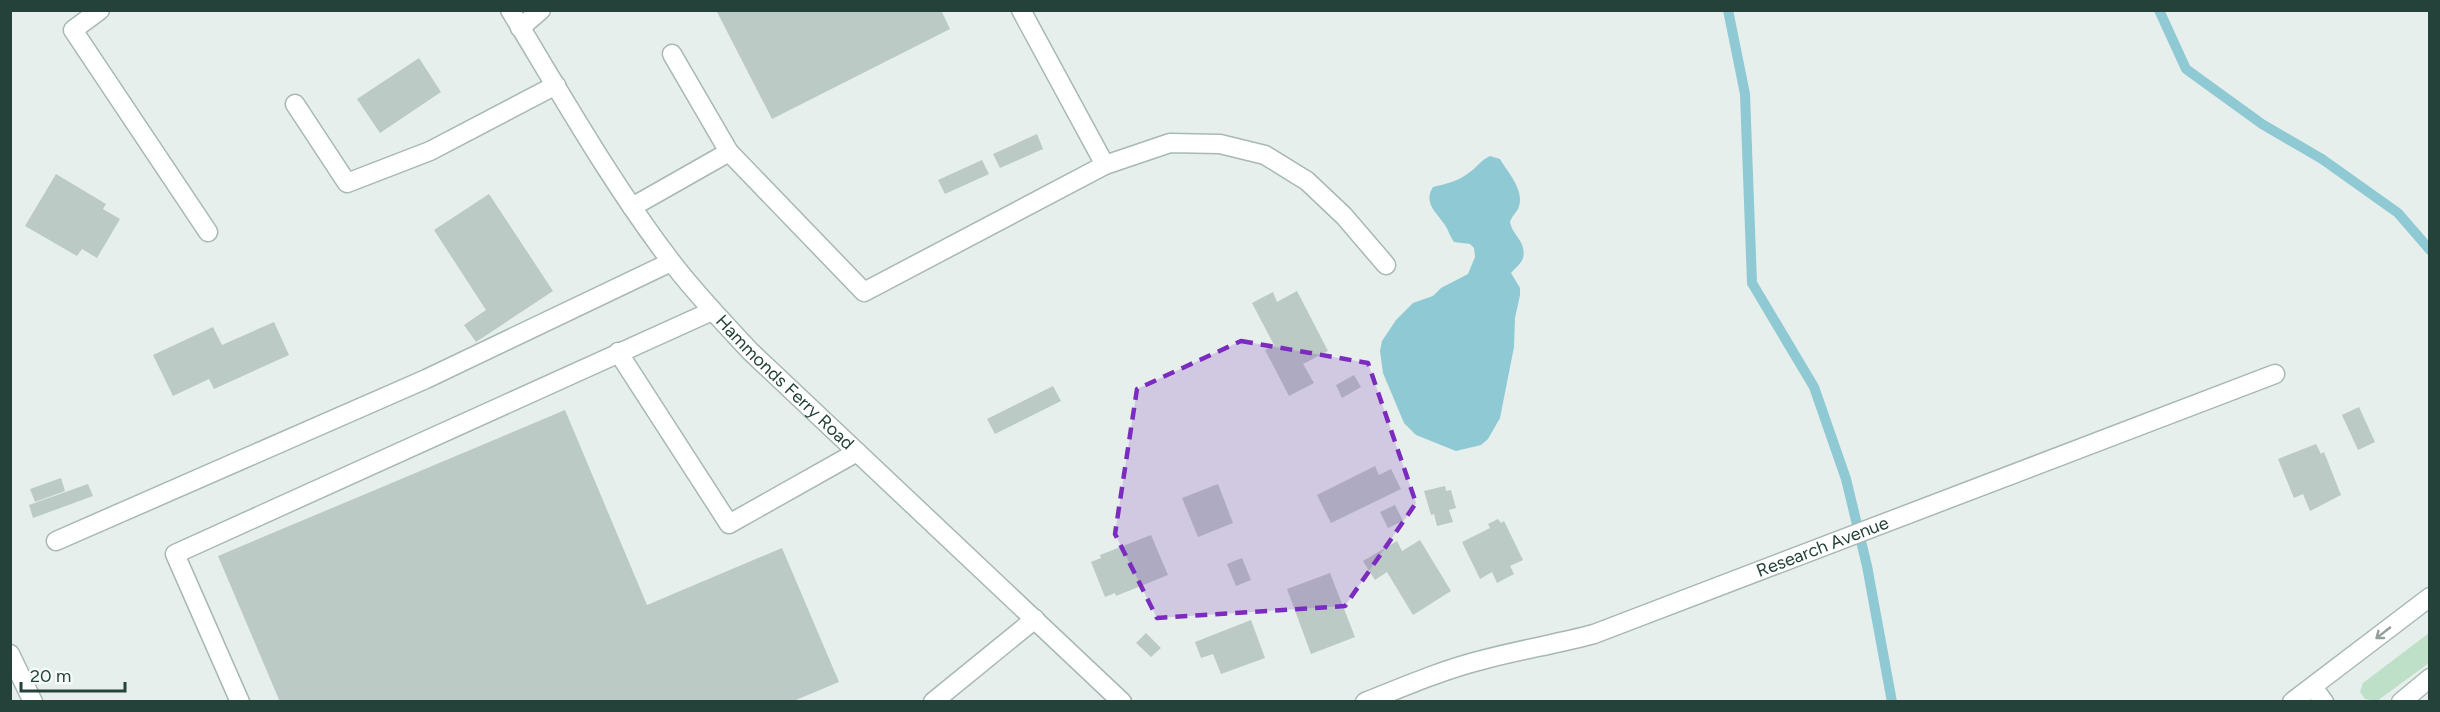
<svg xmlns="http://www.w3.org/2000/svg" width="2440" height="712" viewBox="0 0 2440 712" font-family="Figtree,sans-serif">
<rect width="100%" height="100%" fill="#e6efeb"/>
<path fill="#bfe0c8" d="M2429,633V663L2377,701L2365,699L2360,692L2363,683Z"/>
<path fill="#8ec9d4" d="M1490,156L1500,159C1508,173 1526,191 1518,209C1515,214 1512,216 1510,222C1512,235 1527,242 1523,258C1521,264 1515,268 1511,273L1520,288V295L1515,318L1514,347L1500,418L1488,439L1481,445L1456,451L1416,435L1404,423L1383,373L1380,351L1382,341L1396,320L1413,303L1433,296L1441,288L1468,274L1475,257L1474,248L1470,244L1454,242C1450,237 1449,231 1445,225C1436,212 1423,203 1433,187C1446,184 1459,181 1470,172C1477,167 1481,160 1490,156Z"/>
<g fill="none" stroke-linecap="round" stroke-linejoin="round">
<path stroke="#8ec9d4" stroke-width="10" d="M1728,10L1745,94L1752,283L1814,387L1846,479L1867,566L1892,702
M2159,10L2186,69L2262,124L2322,159L2398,213L2430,250"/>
</g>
<path fill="#bbcac4" d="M716,10H941L950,29L772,119Z
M419,58L441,92L380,133L357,99Z
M1037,134L1043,149L1000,168L993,154Z
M982,160L989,174L945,194L938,180Z
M56,174L106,204L103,209L120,219L97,258L82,249L77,256L25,226Z
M489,194L553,291L476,342L464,325L486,310L434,230Z
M1297,291L1328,351L1303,364L1314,383L1289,396L1265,350L1274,345L1252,303L1273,292L1277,302Z
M274,322L289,355L214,389L209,379L173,396L153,355L213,327L222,345Z
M1354,375L1361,387L1342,398L1336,385Z
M1053,386L1061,401L995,434L987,419Z
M2359,407L2375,442L2358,450L2342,415Z
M565,410L647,605L782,548L839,682L791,702H280L218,556Z
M2316,444L2321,454L2324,452L2341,495L2310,511L2303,494L2294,498L2278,459Z
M1375,466L1379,475L1391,469L1401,489L1331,523L1317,495Z
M61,478L65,491L35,502L30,489Z
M88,484L93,496L33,518L29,505Z
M1218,484L1233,523L1198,537L1182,498Z
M1445,486L1446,491L1451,490L1456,508L1449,510L1453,522L1437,526L1434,514L1431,515L1424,491Z
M1395,505L1403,521L1388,528L1380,512Z
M1498,519L1501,523L1504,521L1523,560L1510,566L1514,574L1497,583L1492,572L1480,579L1462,542L1490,528L1488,524Z
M1151,535L1168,575L1116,596L1115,593L1105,597L1091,562L1101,558L1100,555Z
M1420,540L1451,591L1413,615L1387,572L1375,580L1363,561L1397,541L1402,551Z
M1242,558L1251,580L1236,586L1227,564Z
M1330,573L1355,637L1311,654L1287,589Z
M1251,620L1265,658L1221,674L1213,654L1201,658L1195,642Z
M1146,633L1161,648L1151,657L1136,643Z"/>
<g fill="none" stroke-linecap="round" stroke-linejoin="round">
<g stroke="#a8b8b2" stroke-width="21">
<g id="minor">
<path d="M100,10L73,30L208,232"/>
<path id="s1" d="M510,10C561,94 610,181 670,260C694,292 723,322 751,352L1122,702"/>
<path d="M1021,10L1105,165"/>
<path d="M520,28L541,10"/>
<path d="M672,54L729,152"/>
<path d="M295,104L347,183L430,151L556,85"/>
<path d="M632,207L729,152L864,292L1105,165L1170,143L1220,144L1265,155L1307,181L1344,216L1386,265"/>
<path d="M618,352L729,524L857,452"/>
<path d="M56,541L426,379L671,262"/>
<path d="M10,654L33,702"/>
<path d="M2313,687L2324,702"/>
<path d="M240,702L175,554L712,311"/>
<path d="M933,702L1035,619"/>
<path id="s2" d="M1365,702C1403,687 1442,670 1482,660C1519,650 1557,644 1594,634L2275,374"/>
<path d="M2292,702L2430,597"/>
<path d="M2401,702L2430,678"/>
</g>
</g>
<use href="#minor" stroke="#fff" stroke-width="18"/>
</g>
<defs><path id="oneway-shaft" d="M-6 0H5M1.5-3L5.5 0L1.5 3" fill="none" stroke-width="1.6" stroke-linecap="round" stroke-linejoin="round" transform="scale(1.5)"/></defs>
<use stroke="#92a09c" href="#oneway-shaft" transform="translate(2383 633) rotate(142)"/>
<path fill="#7b2cbf" fill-opacity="0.2" stroke="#7b2cbf" stroke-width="4.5" stroke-dasharray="12 8" stroke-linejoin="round" d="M1241,341L1368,363L1416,503L1345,606L1157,618L1115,534L1137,389Z"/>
<g text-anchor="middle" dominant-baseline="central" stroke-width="5" stroke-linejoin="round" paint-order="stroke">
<g font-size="18" fill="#24423a" stroke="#f7fbf9">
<text stroke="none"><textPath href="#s1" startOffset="465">Hammonds Ferry Road</textPath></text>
<text stroke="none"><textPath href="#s2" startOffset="484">Research Avenue</textPath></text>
</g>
</g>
<rect width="2440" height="712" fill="none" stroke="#24423a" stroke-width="24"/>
<path d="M21 682v9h104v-9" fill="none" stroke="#24423a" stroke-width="3"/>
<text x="30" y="682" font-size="18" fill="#24423a" stroke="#f7fbf9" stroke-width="4.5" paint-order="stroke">20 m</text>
</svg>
